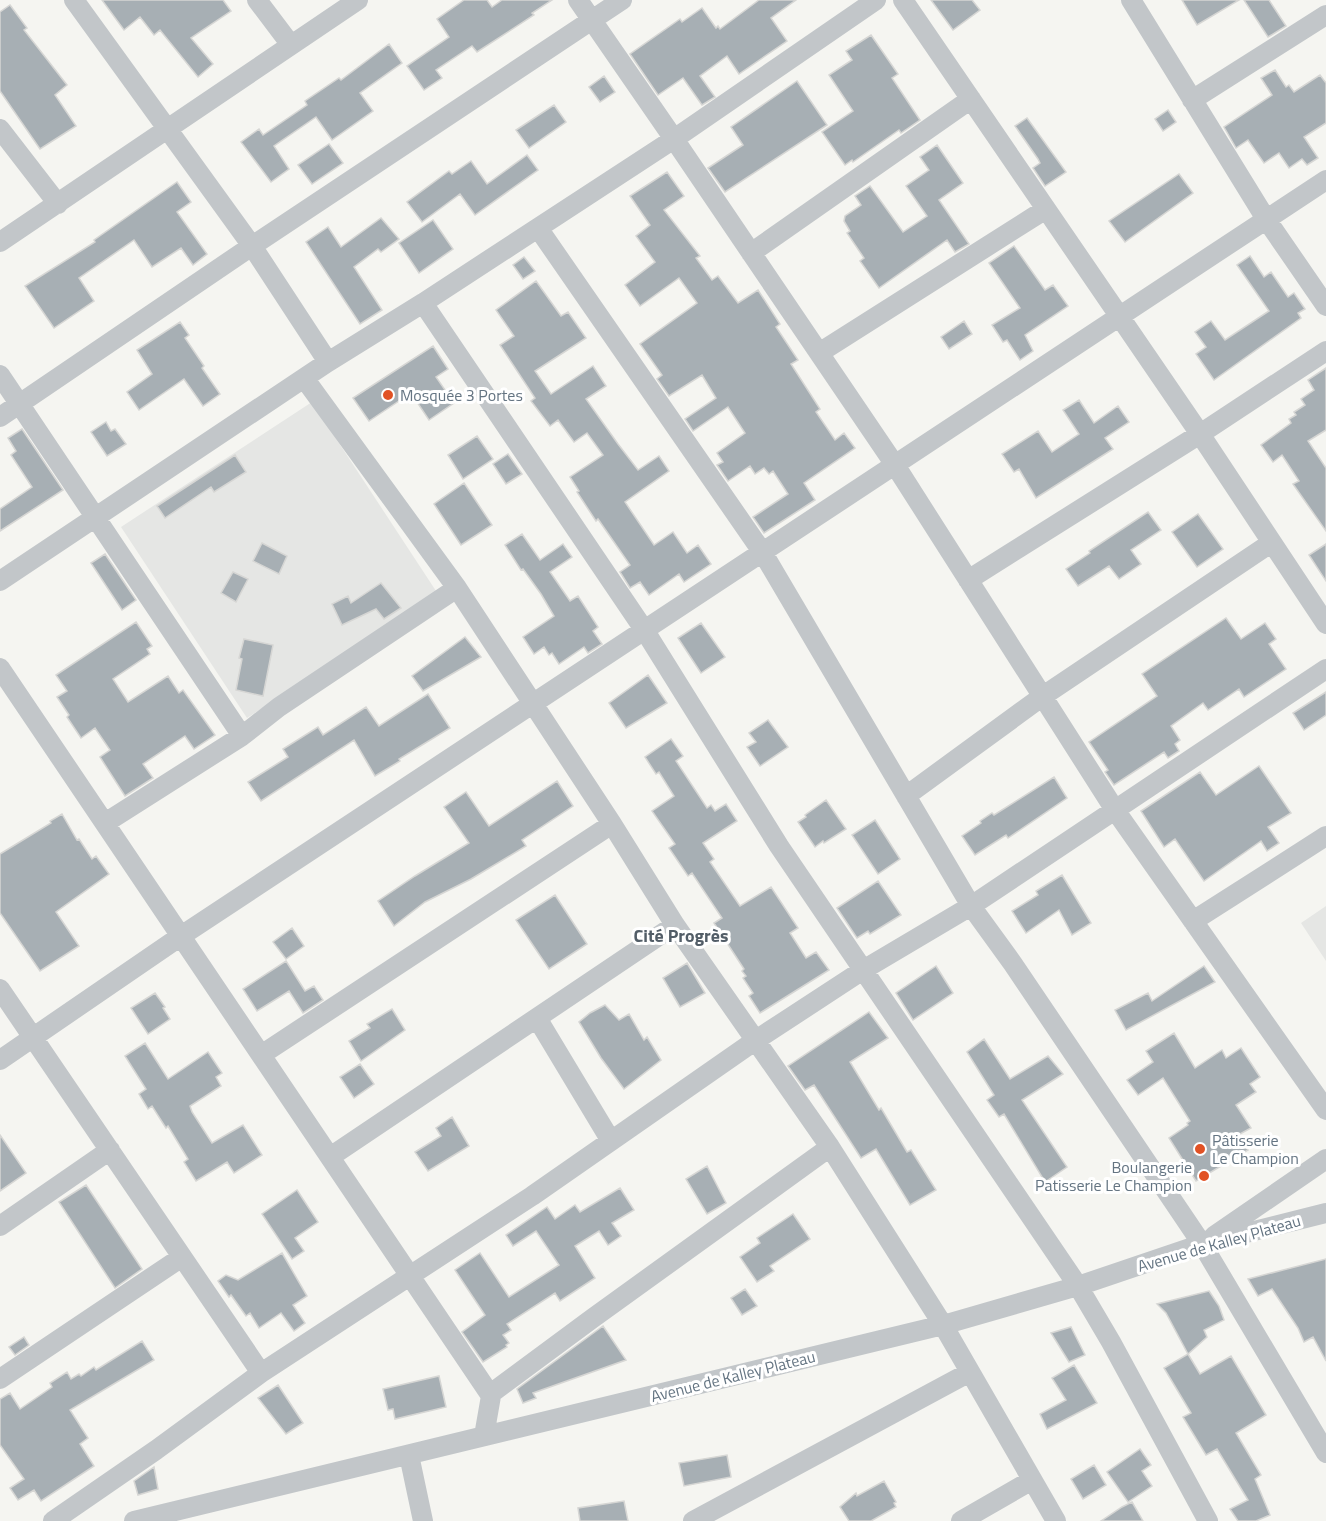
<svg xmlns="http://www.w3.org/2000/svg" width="1326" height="1521" viewBox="0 0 1326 1521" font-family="'Titillium Web',sans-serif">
<rect width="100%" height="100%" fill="#f5f5f1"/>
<path fill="#e5e6e4" d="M312,402L438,594L247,718L121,527Z
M1326,906V961L1301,923Z"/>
<path fill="#a7afb4" stroke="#d6d6d4" stroke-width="1.5" d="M102,0H223L231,11L191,38L213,64L198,77L160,30L154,35L140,17L124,30Z
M464,0H487L492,7L502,0H552L532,13L534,15L477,52L472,46L436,70L442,78L424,90L407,66L449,37L437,19Z
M759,0H796L771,18L787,41L739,74L727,56L700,76L715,97L702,105L683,78L658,95L630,54L680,19L682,22L702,8L716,28L718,26L720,29Z
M931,0H972L980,10L953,30Z
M1182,0H1239L1197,25Z
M1244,0H1269L1286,26L1268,37Z
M10,5L27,28L24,30L67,85L55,95L76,126L40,149L0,91V12Z
M871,35L898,74L892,78L920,120L901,133L899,130L853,162L852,160L845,165L822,132L853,111L829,75L852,60L846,51Z
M389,44L402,63L360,93L373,111L332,140L316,117L274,146L289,169L271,182L241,142L259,129L263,135L307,105L305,101L339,78L341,80Z
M1275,70L1286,87L1289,85L1294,92L1320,75L1326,83V123L1304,137L1318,158L1307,165L1302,159L1289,168L1279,153L1264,163L1248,140L1236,148L1224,127L1272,95L1261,78Z
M604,76L615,92L600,102L589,87Z
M797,81L827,125L725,192L708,168L743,145L731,127Z
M554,105L566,122L529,148L516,130Z
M1168,110L1176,122L1163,131L1155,119Z
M1027,118L1066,172L1045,186L1033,168L1040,163L1038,159L1015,126Z
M329,144L343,163L312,184L298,165Z
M937,145L963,183L939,200L969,244L955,252L947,240L879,288L860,261L864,258L847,233L850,231L844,221L845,216L861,205L855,196L870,186L903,232L927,216L906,186L929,170L920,157Z
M527,155L538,170L475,215L460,194L422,222L407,202L449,171L452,174L471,161L487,184Z
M667,172L684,196L664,210L700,256L696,258L712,280L718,276L738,303L758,290L780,324L776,327L798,360L791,364L820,409L816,412L835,440L844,433L855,448L804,483L815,500L764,533L753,517L788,494L773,471L769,474L764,468L755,474L750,466L728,481L717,465L723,462L717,453L745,433L728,407L693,431L685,419L716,398L702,375L669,396L657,379L662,375L640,344L697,303L679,278L640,306L625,285L655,262L636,236L650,225L630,196Z
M1179,174L1193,193L1125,242L1109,221Z
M177,182L191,202L177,212L207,254L193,265L181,248L152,267L134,240L79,278L94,301L54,328L25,286L95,242L94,240Z
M381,218L399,239L381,252L378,249L354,267L382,310L360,324L306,242L328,227L341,247Z
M433,220L453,249L419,273L399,243Z
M1014,246L1045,290L1053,285L1068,306L1025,335L1033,351L1020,360L1007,340L1003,342L992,325L1020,308L989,263Z
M1250,256L1264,277L1271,272L1288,297L1294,293L1305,309L1298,313L1301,318L1214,380L1196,354L1206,347L1195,332L1211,321L1225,340L1269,311L1237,265Z
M524,257L535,271L523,279L513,265Z
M536,281L561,316L568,312L586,338L535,371L551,394L593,366L606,386L586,399L618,444L638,470L659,456L669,471L625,502L654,545L673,532L687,553L698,545L711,564L684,582L679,574L649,595L640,582L630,588L620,572L630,565L598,519L596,521L577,492L579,491L570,477L603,455L587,433L574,442L558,420L550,426L531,401L535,398L500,345L514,336L496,310Z
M964,321L972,334L949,349L941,337Z
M180,322L189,335L185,338L204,366L202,368L220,394L203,406L184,379L139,410L127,392L152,374L137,350Z
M433,346L448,369L436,377L454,403L429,420L411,393L369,421L353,398Z
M1326,368V430L1308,441L1326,468V531L1293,484L1299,481L1282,455L1273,462L1261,445L1291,423L1289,419L1296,415L1294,412L1305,405L1301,399L1314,390L1308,380Z
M1079,400L1094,423L1118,406L1129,422L1105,438L1113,449L1036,498L1019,469L1014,472L1002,454L1038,431L1052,452L1079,434L1063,410Z
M106,422L111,431L115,429L126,444L107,456L91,432Z
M22,429L63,490L0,531V509L32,487L11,455L16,451L8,438Z
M477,436L493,459L463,479L448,455Z
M508,454L522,474L506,484L493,464Z
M235,455L246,472L214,492L211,487L165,518L157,506Z
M464,483L492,525L461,545L434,504Z
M1148,512L1161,530L1131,550L1141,564L1119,579L1109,566L1078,586L1066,569L1090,553L1089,551Z
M1198,514L1223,549L1197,567L1172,532Z
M522,534L540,560L563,544L572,557L550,572L570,601L578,596L598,627L593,631L602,644L588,653L584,647L559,664L552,653L549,655L544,647L534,654L523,637L554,616L541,594L523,569L521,570L505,545Z
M262,543L287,556L279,574L253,561Z
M1326,544V581L1309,555Z
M105,554L136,600L122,610L91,563Z
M233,572L248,579L236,602L221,593Z
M381,583L401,608L384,619L376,609L342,625L332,604L348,596L351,603Z
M1226,618L1241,639L1265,623L1276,639L1269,644L1286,669L1244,697L1239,689L1208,710L1203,703L1171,726L1180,740L1175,744L1179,751L1168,758L1164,752L1114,785L1105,772L1108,770L1089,742L1157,696L1142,674Z
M136,622L152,646L147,649L150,654L113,679L128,702L168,676L179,693L183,690L215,735L194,749L185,736L143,764L153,778L125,796L100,757L110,750L95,728L81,738L67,717L69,715L57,697L67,691L56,675Z
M701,623L725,657L701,673L678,638Z
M465,637L481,657L423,691L412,676Z
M244,639L273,645L263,696L236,690L242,659L239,658Z
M648,675L667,703L626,728L609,703Z
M1326,692V715L1304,730L1293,713Z
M428,694L450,728L399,759L400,761L375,776L354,740L261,801L248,782L288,757L283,749L318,727L323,735L366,707L379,726Z
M768,720L788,747L760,766L747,747L756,742L749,733Z
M671,739L683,756L676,761L707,808L711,805L715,811L726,804L737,821L703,843L714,859L710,862L740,906L771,887L798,928L790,933L806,958L816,952L829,970L760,1013L749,996L753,993L743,978L746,976L742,971L744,969L714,923L722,918L692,873L688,876L669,848L675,844L652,811L674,796L659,772L656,774L645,757Z
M1259,766L1291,813L1268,827L1279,843L1267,851L1261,841L1204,881L1175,839L1164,847L1141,811L1200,772L1216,795Z
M1054,777L1067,798L1008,838L1006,835L975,855L962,836L981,823L980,821L992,813L994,815Z
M557,781L573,806L522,840L526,846L471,879L425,902L394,926L378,901L415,876L469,843L444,807L466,792L489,826Z
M826,800L846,829L824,843L823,841L815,847L798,822L806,817L805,815Z
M62,814L77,840L79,839L92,859L96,856L109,874L56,912L79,946L40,971L0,913V854L51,823L50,821Z
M875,820L900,859L878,874L852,835Z
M1062,875L1091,923L1072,935L1059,910L1026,933L1012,911L1038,895L1036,891Z
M878,881L901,915L870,934L868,931L857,938L837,908Z
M555,895L587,944L549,969L516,920Z
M292,928L304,946L286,959L273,942Z
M286,961L305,991L314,986L323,1000L303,1013L289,991L257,1011L243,989Z
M687,963L705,993L680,1007L663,978Z
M936,966L953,993L913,1020L896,993Z
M1204,966L1215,982L1126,1030L1115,1010L1148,993L1152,1001Z
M155,993L165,1007L163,1008L170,1019L148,1034L131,1008Z
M605,1005L619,1020L629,1014L644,1040L647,1037L661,1060L624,1089L601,1058L579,1022L590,1013Z
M392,1009L405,1030L361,1061L349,1041L370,1028L367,1024Z
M869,1012L888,1038L850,1062L879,1110L881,1108L907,1152L911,1150L936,1190L910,1205L876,1149L861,1158L814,1085L805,1090L788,1066Z
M1174,1033L1195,1068L1222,1050L1226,1058L1241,1048L1260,1077L1250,1084L1256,1092L1236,1105L1251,1128L1238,1135L1248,1150L1196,1181L1169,1138L1188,1125L1187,1123L1190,1121L1163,1078L1138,1095L1127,1080L1153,1062L1146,1051Z
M984,1039L1010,1079L1048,1056L1063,1074L1022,1100L1067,1167L1045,1182L1004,1114L999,1117L987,1100L994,1095L967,1052Z
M145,1043L168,1079L208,1052L222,1073L216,1077L221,1086L190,1106L192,1112L212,1143L243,1125L262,1155L234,1173L227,1162L196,1181L184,1162L188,1159L168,1126L166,1128L152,1106L148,1109L139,1094L146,1089L125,1056Z
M360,1064L374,1084L354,1098L340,1077Z
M452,1117L469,1146L428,1171L415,1152L441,1136L436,1128Z
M0,1135L26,1173L0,1191Z
M707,1166L726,1203L707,1214L686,1179Z
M86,1185L142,1269L115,1288L59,1202Z
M620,1188L634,1210L612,1223L621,1236L608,1245L599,1231L575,1246L595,1278L560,1301L555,1293L507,1324L511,1330L503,1335L509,1343L506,1345L507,1347L483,1362L462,1332L485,1315L455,1270L480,1253L509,1297L559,1265L536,1231L513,1246L506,1235L547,1207L555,1219L575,1205L580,1212Z
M297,1190L318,1222L295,1238L304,1251L292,1259L262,1214Z
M793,1214L810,1239L770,1266L774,1271L757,1282L740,1257L760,1243L757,1238Z
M282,1253L307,1296L293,1305L305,1323L294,1331L281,1313L259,1328L250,1313L246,1316L231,1295L229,1297L218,1281L226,1275L238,1280Z
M1326,1259V1361L1313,1337L1304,1342L1298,1328L1272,1289L1258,1296L1248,1279Z
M745,1289L757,1306L742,1315L731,1298Z
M1209,1291L1219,1306L1224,1320L1204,1330L1207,1337L1188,1354L1166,1313L1157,1304Z
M603,1326L626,1360L533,1393L536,1398L523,1403L517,1389Z
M1071,1327L1085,1355L1069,1362L1051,1333Z
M24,1337L29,1345L15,1355L9,1347Z
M142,1341L154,1360L70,1410L88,1438L80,1444L94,1466L41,1501L34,1490L18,1500L10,1488L24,1479L0,1445V1399L10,1393L20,1409L52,1387L50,1383L67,1372L71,1379L79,1374L81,1376L94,1367L96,1370Z
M1188,1354L1200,1374L1231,1356L1266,1415L1236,1433L1261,1475L1255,1479L1270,1515L1256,1521H1238L1230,1509L1248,1500L1217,1449L1206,1455L1183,1417L1191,1413L1164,1368Z
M1074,1365L1097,1403L1047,1429L1040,1414L1066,1400L1052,1378Z
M439,1376L446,1407L395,1419L393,1409L388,1410L383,1389Z
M278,1385L303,1423L286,1434L258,1398Z
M1140,1449L1151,1465L1142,1471L1152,1486L1128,1502L1107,1472Z
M727,1455L731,1477L684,1486L679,1463Z
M1094,1465L1106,1485L1083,1499L1071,1479Z
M154,1467L158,1489L138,1495L134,1481Z
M884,1481L896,1502L894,1503L896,1507L871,1521H849L840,1507L856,1493L857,1496Z
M624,1501L628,1521H580L578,1508Z
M1132,1502L1143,1521H1101L1122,1507Z"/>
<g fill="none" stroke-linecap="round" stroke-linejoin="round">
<path stroke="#c2c6c9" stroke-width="20" d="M74,0L252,246L328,362
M257,0L291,45
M578,0L674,139L895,465L1115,810L1326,1110
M903,0L1200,434L1326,624
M1131,0L1266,219L1326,306
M1192,100L1326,15
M0,129L58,204
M538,228L763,553L971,906L1013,964L1202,1244L1326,1453
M0,242L358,0
M751,253L971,99
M423,303L645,631L779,846L1078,1286L1111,1342L1208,1521
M819,353L1046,209
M0,375L242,736
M304,378L457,588L612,824L675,925L830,1147L943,1325L1056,1521
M0,417L252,246L622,0
M968,580L1200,434L1326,351
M0,581L328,362L423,303L674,139L876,0
M0,668L491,1396
M906,796L1043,696L1271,543
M105,823L242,736L279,707L457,588
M1193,921L1326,836
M0,989L261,1373
M537,1018L611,1141
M261,1055L612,824
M0,1060L181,936L1326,180
M330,1157L675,925
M0,1226L110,1150
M1214,1236L1326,1159
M0,1379L182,1257
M484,1436L491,1396L493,1392L593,1318L830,1147
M409,1455L423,1521
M53,1521L156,1450L261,1373L532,1196L756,1040L863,970L971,906L1326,669
M134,1521L943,1325L1078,1286L1202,1244L1326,1213
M693,1521L970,1372
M961,1521L1032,1480"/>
</g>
<g fill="#e15225" stroke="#fff" stroke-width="2">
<circle cx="388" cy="395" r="6"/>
<circle cx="1200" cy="1149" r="6"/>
<circle cx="1204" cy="1176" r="6"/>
</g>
<g text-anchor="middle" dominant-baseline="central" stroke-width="6" stroke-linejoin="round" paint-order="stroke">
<g font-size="16" fill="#647482" stroke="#fff" text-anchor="start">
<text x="400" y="395">Mosquée 3 Portes</text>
<text x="1212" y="1140">Pâtisserie<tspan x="1212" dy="18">Le Champion</tspan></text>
<text x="1192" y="1167" text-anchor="end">Boulangerie<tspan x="1192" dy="18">Patisserie Le Champion</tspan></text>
</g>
<g font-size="16" fill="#647482" stroke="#fff">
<text transform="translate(1219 1243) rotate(-16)">Avenue de Kalley Plateau</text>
<text transform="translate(733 1376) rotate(-14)">Avenue de Kalley Plateau</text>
</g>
<g font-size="18" font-weight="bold" fill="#525d67" stroke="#fff">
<text x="681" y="935">Cité Progrès</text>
</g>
</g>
</svg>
